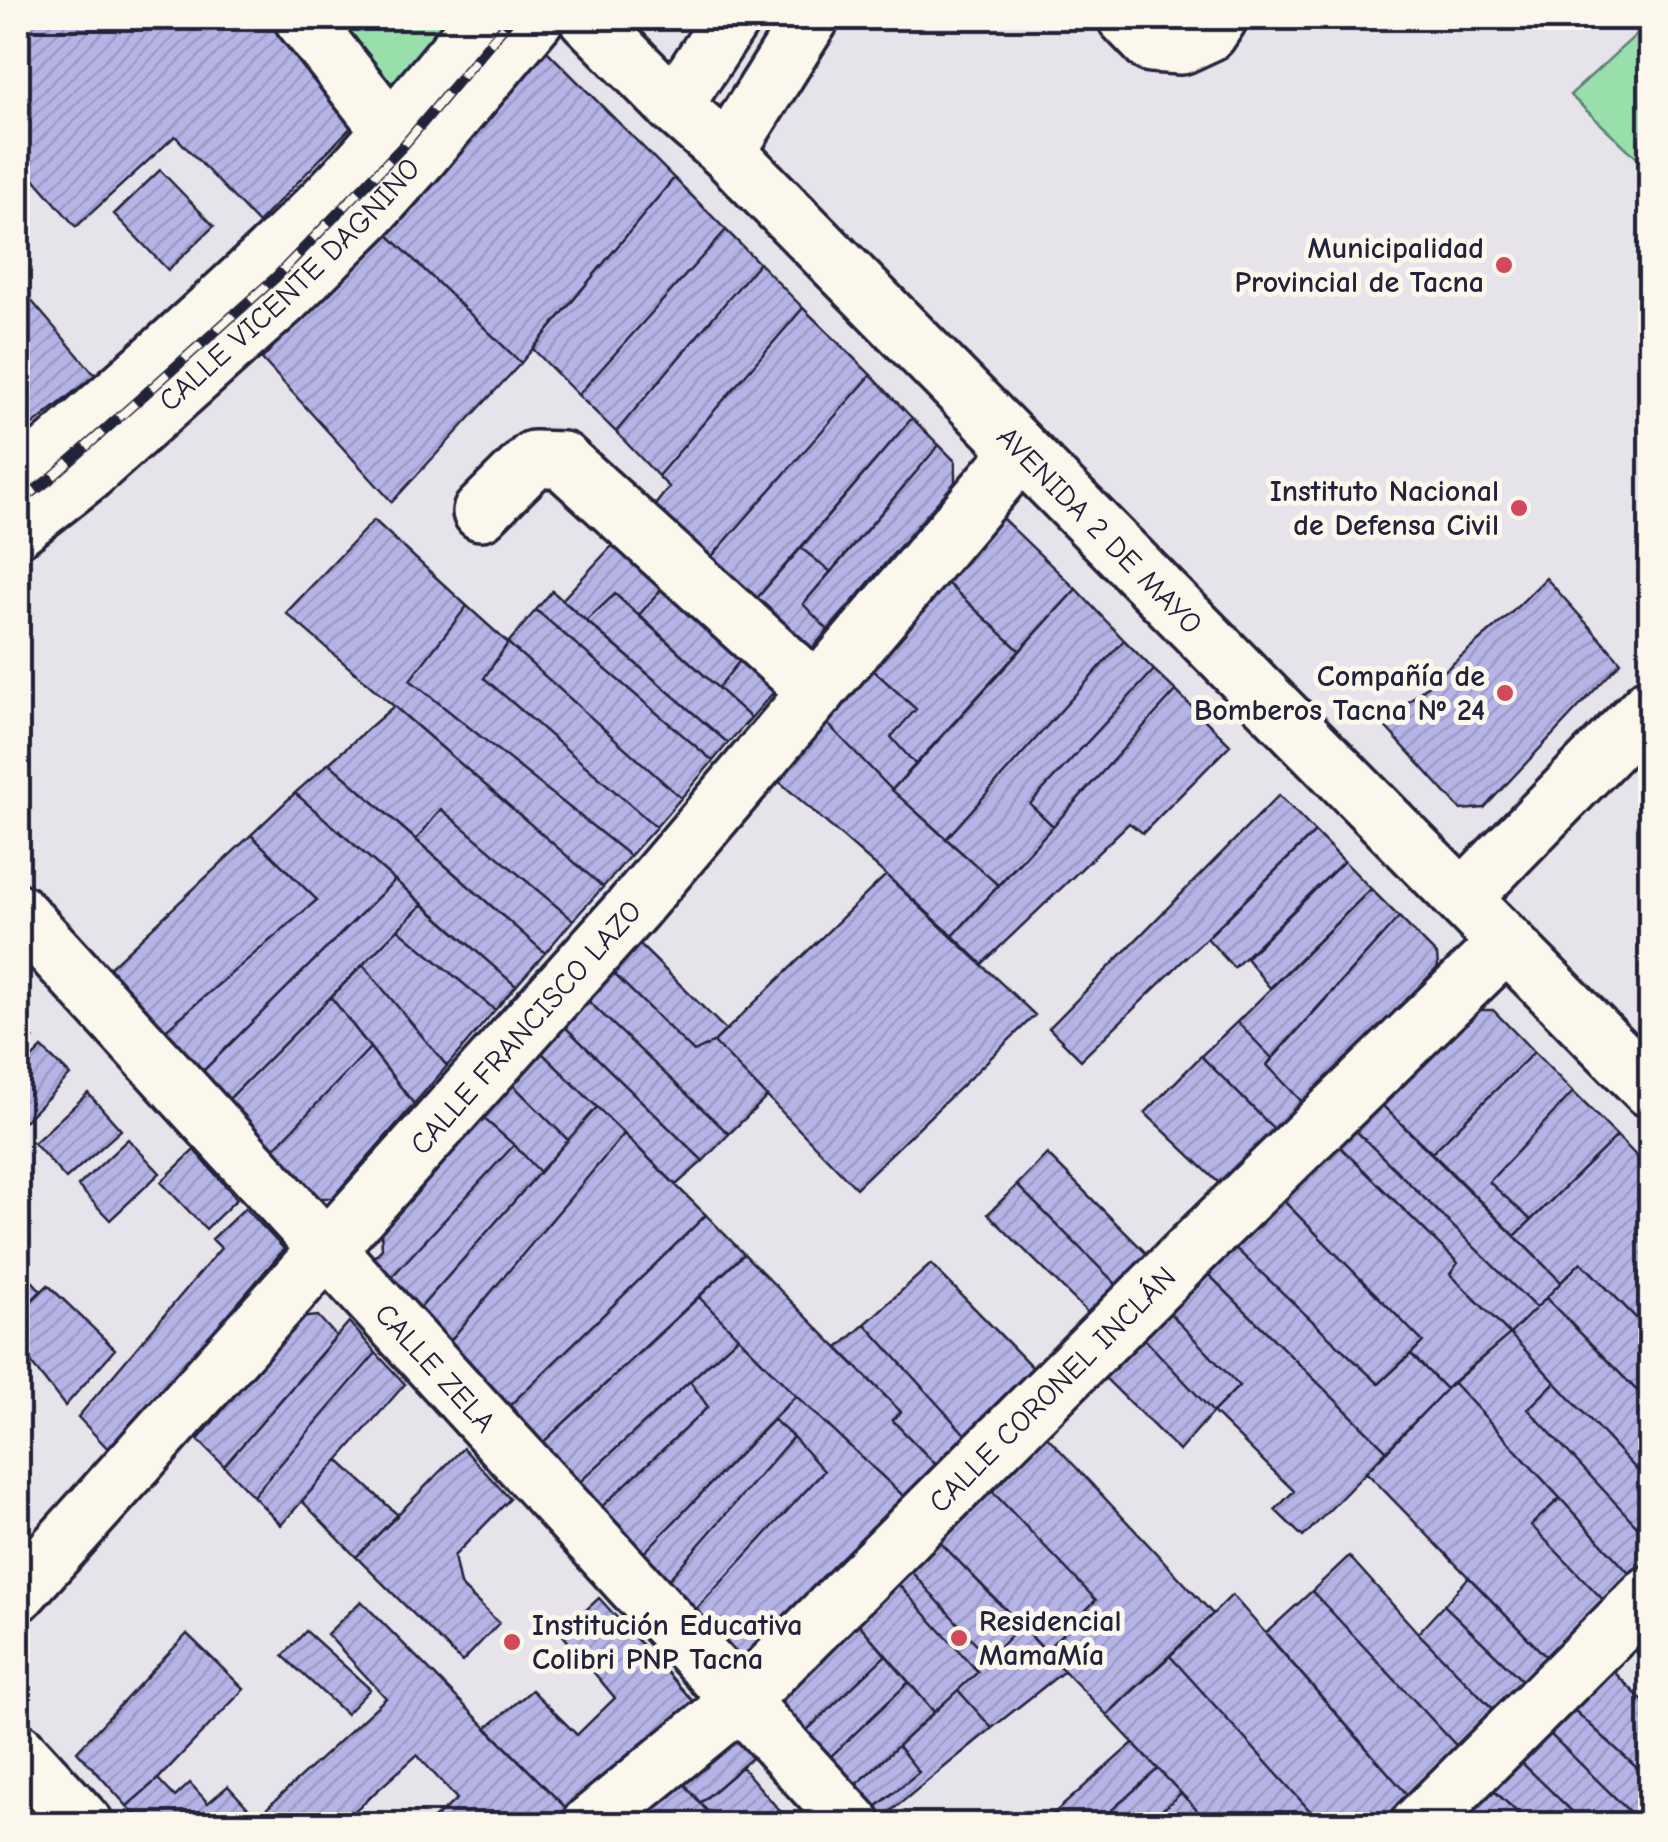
<svg xmlns="http://www.w3.org/2000/svg" width="1668" height="1842" viewBox="0 0 1668 1842" font-family="'Comic Neue',sans-serif">
<defs>
<pattern id="building-hatch" width="6" height="6" patternUnits="userSpaceOnUse" patternTransform="scale(2.5)"><rect width="6" height="6" fill="#b6b4e6"/><path d="M-1 1l2-2M0 6l6-6M5 7l2-2" fill="none" stroke="#9c9ac6"/></pattern>
</defs>
<rect width="100%" height="100%" fill="#e6e3ea"/>
<filter id="ink" filterUnits="userSpaceOnUse"><feTurbulence type="fractalNoise" baseFrequency=".01" numOctaves="2"/><feDisplacementMap in="SourceGraphic" scale="20" xChannelSelector="R" yChannelSelector="G"/><feConvolveMatrix kernelMatrix="1 2 1 2 8 2 1 2 1" color-interpolation-filters="sRGB"/></filter>
<g filter="url(#ink)">
<path fill="#99dfac" stroke="#5e8074" stroke-width="2.5" d="M312,18H464L395,89L381,93Z
M1650,22V170L1570,95Z"/>
<path fill="url(#building-hatch)" stroke="#22223b" stroke-width="2.5" d="M19,18H280L358,120L258,223L175,136L76,227L18,160V19Z
M539,43L674,178L521,363L383,230Z
M160,170L214,226L168,270L114,214Z
M674,178L726,230L578,395L533,349Z
M383,230L521,363L392,502L262,359Z
M726,230L759,263L616,432L578,395Z
M759,263L803,308L658,476L616,432Z
M18,285L95,375L24,432L18,424Z
M803,308L871,375L700,570L645,518L669,487L658,476Z
M871,375L912,418L745,612L700,570Z
M912,418L939,445L831,572L801,548Z
M939,445L955,461V482L828,630L803,604Z
M1002,518L1076,589L1020,651L946,582Z
M374,520L467,606L410,680L630,856L603,887L286,613Z
M623,534L671,579L639,615L615,594L586,621L562,600Z
M801,548L831,572L803,604L828,630L799,663L745,612Z
M1546,578L1621,662L1484,808L1461,810L1383,724L1509,615Z
M671,579L749,649L718,688L639,615Z
M946,582L1020,651L916,765L891,737L916,709L871,668Z
M1076,589L1124,640L946,839L892,790Z
M552,591L728,743L713,761L536,610Z
M615,594L751,718L728,743L586,621Z
M467,606L508,643L484,678L656,827L630,856L410,680Z
M536,610L713,761L681,798L508,643Z
M1124,640L1154,670L1030,804L1053,826L998,885L946,839Z
M508,643L681,798L656,827L484,678Z
M749,649L785,679L751,718L718,688Z
M871,668L916,709L891,737L916,765L892,790L825,721Z
M1154,670L1176,691L1053,826L1030,804Z
M1176,691L1230,745L1143,833L1129,823L982,964L953,936Z
M394,706L603,887L573,920L441,809L416,840L329,763Z
M825,721L892,790L998,885L953,936L886,875L775,778Z
M329,763L545,953L516,986L295,793Z
M295,793L395,880L200,1074L162,1033L317,900L251,835Z
M1279,795L1315,832L1081,1060L1049,1028Z
M441,809L573,920L545,953L416,840Z
M1315,832L1344,861L1234,968L1207,938Z
M251,835L317,900L162,1033L104,973Z
M1344,861L1371,889L1270,988L1246,958Z
M886,875L1035,1015L856,1188L714,1042Z
M395,880L423,904L225,1103L200,1074Z
M1371,889L1399,917L1272,1058L1237,1022Z
M423,904L516,986L495,1010L398,929Z
M1399,917L1437,955L1438,967L1305,1105L1267,1065Z
M398,929L495,1010L447,1066L363,965Z
M634,939L726,1030L714,1042L694,1052L609,969Z
M363,965L447,1066L414,1104L331,997Z
M609,969L694,1052L714,1042L767,1097L729,1134L584,997Z
M331,997L370,1048L271,1152L225,1103Z
M584,997L729,1134L703,1161L561,1023Z
M1477,1010H1493L1534,1052L1432,1153L1383,1106Z
M18,1019L33,1038L18,1052Z
M1237,1022L1272,1058L1267,1065L1305,1105L1277,1132L1201,1056Z
M561,1023L703,1161L676,1185L538,1049Z
M42,1048L70,1075L22,1124L18,1120V1072Z
M370,1048L414,1104L332,1198H313L271,1152Z
M538,1049L597,1107L568,1140L510,1082Z
M1534,1052L1573,1092L1489,1182L1531,1220L1515,1236L1432,1153Z
M1201,1056L1277,1132L1223,1187L1145,1113Z
M510,1082L568,1140L540,1172L514,1145L481,1116Z
M1573,1092L1617,1136L1531,1220L1489,1182Z
M88,1093L121,1130L66,1179L34,1143Z
M1374,1097L1561,1282L1536,1308L1348,1123Z
M597,1107L624,1134L444,1348L414,1315Z
M481,1116L514,1145L386,1283L367,1264L382,1249L381,1230Z
M1348,1123L1536,1308L1510,1334L1450,1274L1458,1263L1333,1140Z
M624,1134L706,1215L502,1413L444,1348Z
M1617,1136L1650,1170V1332L1581,1262L1561,1282L1515,1236Z
M128,1139L160,1173L110,1220L78,1186Z
M1333,1140L1458,1263L1450,1274L1510,1334L1446,1389L1411,1354L1423,1342L1278,1195Z
M514,1145L540,1172L414,1315L386,1283Z
M194,1150L237,1199L206,1229L161,1182Z
M1047,1154L1150,1257L1120,1288L1017,1185Z
M1017,1185L1120,1288L1092,1317L988,1214Z
M1278,1195L1423,1342L1379,1384L1230,1243Z
M245,1208L284,1249L111,1452L78,1417L221,1248L212,1239Z
M706,1215L744,1254L536,1449L502,1413Z
M1230,1243L1379,1384L1411,1354L1446,1389L1387,1451L1203,1269Z
M744,1254L901,1412L892,1420L942,1471L911,1503L796,1396L699,1297Z
M1581,1262L1650,1332V1404L1546,1298Z
M931,1264L1037,1372L971,1441L865,1324Z
M18,1265L41,1291L18,1314Z
M1203,1269L1387,1451L1303,1537L1275,1510L1294,1491L1213,1412L1239,1386L1165,1308Z
M48,1285L115,1349L65,1406L18,1346V1314Z
M699,1297L738,1337L572,1489L536,1449Z
M1546,1298L1650,1404V1484L1510,1334Z
M1165,1308L1239,1386L1213,1412L1139,1333Z
M318,1316L336,1336L224,1466L198,1440L298,1318Z
M349,1322L376,1353L253,1496L224,1466Z
M865,1324L971,1441L942,1471L892,1420L901,1412L838,1348Z
M1139,1333L1213,1412L1179,1451L1101,1374Z
M1510,1334L1555,1382L1528,1409L1650,1540V1570L1638,1583L1453,1382Z
M738,1337L796,1396L638,1559L595,1513L708,1407L690,1381Z
M376,1353L405,1384L281,1525L253,1496Z
M690,1381L708,1407L595,1513L572,1489Z
M1453,1382L1560,1498L1531,1525L1612,1609L1555,1666L1366,1472Z
M1555,1382L1650,1484V1540L1528,1409Z
M796,1396L911,1503L747,1674L691,1615L824,1471L793,1437L773,1419Z
M773,1419L793,1437L663,1586L638,1559Z
M1044,1433L1213,1614L1107,1715L1045,1651L1096,1600L989,1488Z
M793,1437L824,1471L691,1615L663,1586Z
M463,1448L510,1499L454,1556L460,1585L499,1623L462,1662L356,1557Z
M338,1460L398,1515L356,1557L302,1501Z
M989,1488L1096,1600L1045,1651L939,1541Z
M1560,1498L1638,1583L1612,1609L1531,1525Z
M939,1541L1021,1625L989,1658L910,1570Z
M1349,1556L1418,1633L1504,1720L1466,1756L1312,1591Z
M910,1570L989,1658L1021,1625L1064,1671L992,1728L958,1690L978,1672L897,1583Z
M1469,1577L1555,1666L1532,1690L1444,1605Z
M897,1583L978,1672L934,1712L858,1623Z
M1312,1591L1466,1756L1418,1807L1266,1633Z
M1232,1595L1418,1807L1400,1824H1322L1170,1656Z
M599,1598L693,1701L570,1812L486,1728L532,1690L577,1735L615,1698L561,1633Z
M361,1601L570,1812L556,1824H428L457,1799L417,1755L342,1822L344,1824H250L386,1698L327,1634Z
M1444,1605L1532,1690L1504,1720L1418,1633Z
M858,1623L886,1655L803,1734L779,1704Z
M306,1631L370,1689L346,1714L283,1656Z
M1649,1632L1650,1634V1666L1633,1648Z
M187,1634L244,1689L158,1779L127,1806L77,1751Z
M886,1655L909,1682L827,1760L803,1734Z
M1170,1656L1322,1824H1210L1107,1715Z
M1612,1670L1650,1708V1780L1572,1708Z
M909,1682L934,1712L852,1789L827,1760Z
M958,1690L992,1728L880,1820L871,1811L919,1772L898,1746Z
M1572,1708L1650,1780V1824H1642L1548,1732Z
M729,1721L759,1752L700,1803L678,1776Z
M1548,1732L1642,1824H1585L1520,1761Z
M1133,1743L1158,1769L1096,1824H1042Z
M898,1746L919,1772L871,1811L852,1789Z
M1520,1761L1585,1824H1530L1491,1788Z
M742,1767L791,1824H718L700,1803Z
M1158,1769L1181,1793L1147,1824H1096Z
M678,1776L718,1824H625Z
M158,1779L175,1797L190,1783L208,1803L228,1786L257,1818L250,1824H144L127,1806Z
M1491,1788L1530,1824H1461L1457,1820Z
M1181,1793L1208,1822L1205,1824H1147Z"/>
<g fill="none" stroke-linecap="round" stroke-linejoin="round">
<g stroke="#22223b" stroke-width="62">
<g id="minor">
<path d="M302,18L391,131L414,153"/>
<path id="s1" d="M587,18L674,106L727,152L1650,1089"/>
<path d="M1126,18L1151,44L1181,46L1209,33L1219,18"/>
<path d="M674,106L732,18"/>
<path d="M727,152L811,18"/>
<path d="M18,479L37,466C128,385 221,304 308,219C372,157 428,86 485,18"/>
<path d="M481,512L534,459L562,460L817,692"/>
<path id="s2" d="M18,528L88,473L283,298L368,214L419,157L536,18"/>
<path d="M1463,898L1650,706"/>
<path id="s3" d="M18,912L853,1824"/>
<path id="s4" d="M18,1593L633,908L1021,451"/>
<path d="M18,1751L85,1824"/>
<path id="s5" d="M590,1824L740,1701L1199,1243L1507,943"/>
<path d="M1419,1824L1650,1594"/>
</g>
</g>
<use href="#minor" stroke="#fbf7ec" stroke-width="55"/>
<g stroke="#22223b" stroke-width="11">
<path id="rail" d="M18,503L50,479L275,278L404,145L511,18"/>
</g>
<use href="#rail" stroke="#fbf7ec" stroke-width="8" stroke-dasharray="22" stroke-linecap="butt"/>
</g>
</g>
<g fill="#d1495b" stroke="#fbf7ec" stroke-width="4">
<circle cx="1504" cy="265" r="10"/>
<circle cx="1519" cy="508" r="10"/>
<circle cx="1505" cy="693" r="10"/>
<circle cx="959" cy="1638" r="10"/>
<circle cx="512" cy="1642" r="10"/>
</g>
<g text-anchor="middle" dominant-baseline="central" stroke-width="10" stroke-linejoin="round" paint-order="stroke">
<g font-size="30" font-weight="bold" fill="#22223b" stroke="#fbf7ec" text-anchor="end">
<text x="1484" y="248">Municipalidad<tspan x="1484" dy="34">Provincial de Tacna</tspan></text>
<text x="1499" y="491">Instituto Nacional<tspan x="1499" dy="34">de Defensa Civil</tspan></text>
<text x="1485" y="676">Compañía de<tspan x="1485" dy="34">Bomberos Tacna Nº 24</tspan></text>
<text x="979" y="1621" text-anchor="start">Residencial<tspan x="979" dy="34">MamaMía</tspan></text>
<text x="532" y="1625" text-anchor="start">Institución Educativa<tspan x="532" dy="34">Colibri PNP Tacna</tspan></text>
</g>
<g font-size="30" fill="#22223b" stroke="#fbf7ec">
<text stroke="none"><textPath href="#s2" startOffset="365">CALLE VICENTE DAGNINO</textPath></text>
<text stroke="none"><textPath href="#s1" startOffset="725">AVENIDA 2 DE MAYO</textPath></text>
<text stroke="none"><textPath href="#s4" startOffset="760">CALLE FRANCISCO LAZO</textPath></text>
<text stroke="none"><textPath href="#s3" startOffset="618">CALLE ZELA</textPath></text>
<text stroke="none"><textPath href="#s5" startOffset="635">CALLE CORONEL INCLÁN</textPath></text>
</g>
</g>
<rect width="1668" height="1842" fill="none" stroke="#fbf7ec" stroke-width="60"/>
<rect x="30" y="30" width="1608" height="1782" fill="none" stroke="#22223b" stroke-width="4" filter="url(#ink)"/>
</svg>
